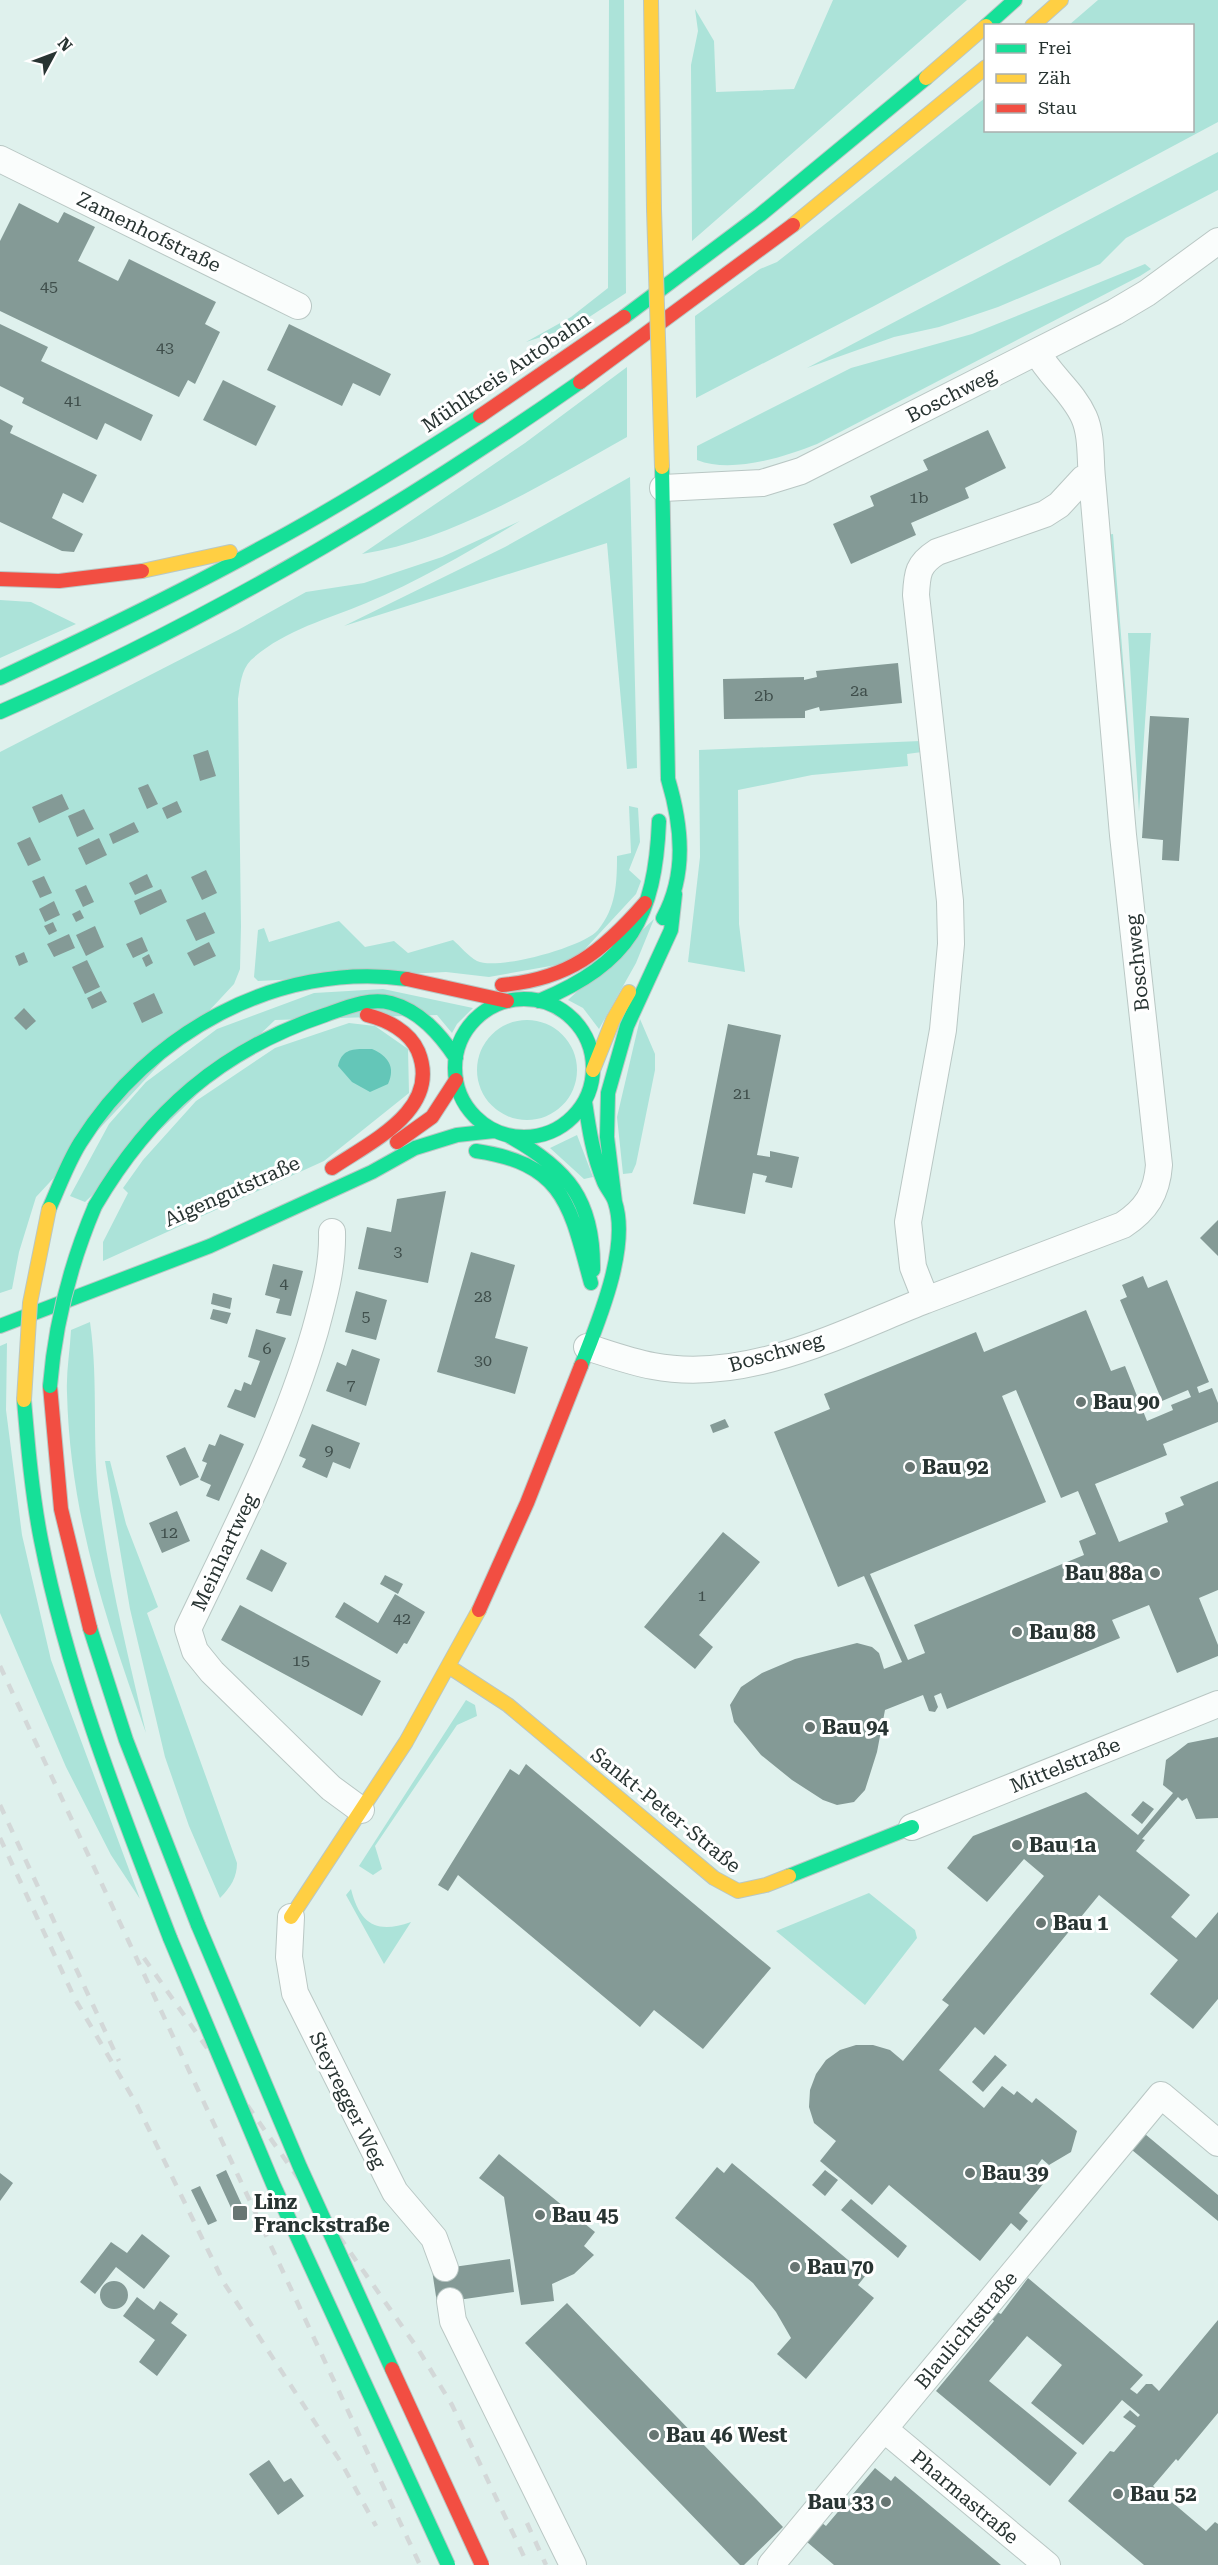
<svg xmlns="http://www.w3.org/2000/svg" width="1218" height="2565" viewBox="0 0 1218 2565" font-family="'Roboto Serif',serif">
<rect width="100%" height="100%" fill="#dff1ed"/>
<path fill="#ace3d9" d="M609,0H624L626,293L577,325L526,342L571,317L608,288Z
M833,0H967L692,241L691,65L698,31L695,9L714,41L716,92L794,89Z
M1098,0H1218V122L874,306L696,398L695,316L760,269L777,262L985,98L986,130H1192V26L1069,25Z
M1218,152V190L1126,238L1100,264L998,307L939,327L894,337L807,368Z
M1145,264L1151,269L1140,276L817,444C784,457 732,474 697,460V446L851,368L972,334Z
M627,367V437C546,482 455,539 362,554L525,443Z
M630,477L637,768L627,769L607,543L344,626L505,547Z
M520,521C470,551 419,581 366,603C326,620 284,630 251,660C241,670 240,686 238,699L241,926L240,969L234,984L36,1197L19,1252L12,1289L0,1293V752L238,630L306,592L364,583L442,557Z
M1113,534L1134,798L1131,838L1106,535Z
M0,600L31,602L76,624L0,658Z
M1128,633H1151L1139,812Z
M921,741L922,752L907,754L908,766L812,775L738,790L739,924L745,972L688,962L700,857L699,750Z
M629,806L638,808L640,842L629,870L641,881L636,894L573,962L489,977L446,972L258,981L254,977L258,930L264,928L269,942L339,921L365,947L394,941L408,953L453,940C460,946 468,956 477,961C497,971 584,947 598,930C616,908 617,883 617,856L631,853Z
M654,919L636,963L599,1029L583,1008L568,1000Z
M383,989L473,1008L457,1024L452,1033L437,1015L275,1020L85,1202L70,1196L109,1124L146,1082L217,1029L314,993Z
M640,1019L655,1054V1070L636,1164L632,1173L623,1174L617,1117Z
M477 1070a50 50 0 1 1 100 0a50 50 0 1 1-100 0Z
M349,1023L375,1026L408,1049L409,1093L324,1161L103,1261V1242L128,1193L123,1188L143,1160L196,1101L275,1048Z
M577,1135L593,1177L584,1179L550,1148Z
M90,1322C99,1384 91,1446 100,1509C110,1584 129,1659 146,1733C106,1620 70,1515 67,1393C66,1372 70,1351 71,1330Z
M7,1343L6,1410L22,1535L51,1660L140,1899L111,1855L66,1767L0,1613V1346Z
M105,1461H110L126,1524L158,1607L147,1613L237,1863C237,1877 231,1887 220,1898L189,1826L165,1757L130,1609Z
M466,1700L475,1705L477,1716L457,1725L375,1846L382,1869L373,1875L359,1866Z
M351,1889C360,1925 377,1934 411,1922L384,1964L346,1895Z
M869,1893L915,1930L917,1938L865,2005L776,1931Z"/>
<path fill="#64c6b8" d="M372,1049C388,1056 396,1067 388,1084L370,1092L352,1082L338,1066C342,1047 356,1049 372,1049Z"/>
<path fill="#849a96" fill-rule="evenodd" d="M19,203L58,223L64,212L95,227L78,261L118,281L129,259L216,302L205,324L220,332L195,384L188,380L179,397L0,311V241Z
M0,324L48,347L41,361L153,415L141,441L105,423L97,440L22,403L24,398L0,386Z
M289,324L391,374L380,396L353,383L342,406L267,370Z
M223,380L276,406L256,446L203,420Z
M0,419L13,426L10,433L97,475L83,503L63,493L52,518L83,534L74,552L62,551L0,522Z
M988,430L1006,468L965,488L969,498L911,523L916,535L851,564L833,524L874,506L870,496L928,470L923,460Z
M898,663L902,703L820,711L819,707L805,711V718L724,719L723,679L804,677V680L817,677L816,671Z
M1150,716L1189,718L1179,861L1162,860L1163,840L1142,838Z
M208,750L216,776L200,781L193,755Z
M148,784L158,804L147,809L138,788Z
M62,794L69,809L39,823L32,807Z
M177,801L182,812L167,819L162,808Z
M84,809L94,829L77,837L68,816Z
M134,822L139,832L113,844L109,834Z
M30,837L41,860L28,866L17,843Z
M99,838L107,855L86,865L78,848Z
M206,870L217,893L202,900L191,877Z
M147,874L153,887L135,895L129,883Z
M44,876L52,893L40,898L32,881Z
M86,885L94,902L83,907L75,890Z
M161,889L167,902L140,915L134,901Z
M54,901L60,915L45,922L39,909Z
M80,910L84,918L76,922L72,914Z
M205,912L215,933L196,941L186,920Z
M53,922L57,931L49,935L44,926Z
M95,926L104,947L86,956L76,935Z
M69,934L75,948L54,957L47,944Z
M142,937L148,951L133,958L126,944Z
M209,942L216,956L194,966L187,953Z
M24,952L28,962L19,966L15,956Z
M149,954L153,963L146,967L142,958Z
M87,960L100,987L85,994L72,967Z
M101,991L107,1002L92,1009L87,998Z
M154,993L163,1013L142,1023L133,1003Z
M24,1008L36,1021L26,1030L14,1018Z
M728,1024L781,1035L757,1155L770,1157V1151L799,1157L792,1188L765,1182L767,1176L753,1173L745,1214L693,1204Z
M446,1191L428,1283L358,1269L367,1227L391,1232L397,1199Z
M1218,1220V1256L1200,1238Z
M471,1252L515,1265L495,1338L528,1347L515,1394L437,1372Z
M273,1264L303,1271L291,1316L276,1313L280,1299L265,1295Z
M1143,1276L1148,1288L1167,1280L1209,1382L1197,1387L1199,1393L1212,1388L1218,1403V1422L1163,1444L1167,1455L1095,1484L1119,1542L1168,1522L1165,1513L1184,1505L1180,1497L1218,1481V1590L1199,1598L1218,1645V1656L1177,1673L1149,1605L1112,1620L1120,1638L947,1709L941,1693L934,1696L938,1707L935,1712L929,1711L923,1695L885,1710L877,1752L865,1790L854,1802L837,1805L823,1800L792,1780L761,1755L734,1722L730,1705L741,1687L762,1673L795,1659L857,1643L872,1647L879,1653L884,1669L902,1662L864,1576L838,1587L774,1432L830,1409L824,1394L976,1332L984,1352L1086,1310L1111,1371L1125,1366L1147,1421L1173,1410L1171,1405L1191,1397L1188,1390L1162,1401L1120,1300L1127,1297L1122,1285ZM1016,1390L1061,1498L1078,1491L1096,1534L1079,1541L1084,1555L914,1625L925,1653L908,1660L870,1574L1046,1502L1002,1396Z
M356,1291L387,1300L376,1340L345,1332Z
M213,1293L232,1298L230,1309L211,1304Z
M213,1309L231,1313L227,1324L210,1319Z
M256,1329L286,1338L255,1418L227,1407L235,1389L241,1391L244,1382L251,1385L256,1372L260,1361L248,1357Z
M352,1349L380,1359L366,1406L326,1391L337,1362L346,1366Z
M725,1419L729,1427L713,1433L710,1425Z
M312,1424L360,1443L350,1469L333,1462L327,1478L302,1467L306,1459L299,1456Z
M220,1434L244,1444L219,1501L206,1496L211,1485L200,1480L207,1463L202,1461L209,1444L215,1446Z
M185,1447L199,1477L180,1486L166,1456Z
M177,1511L190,1541L162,1553L149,1523Z
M723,1532L760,1562L699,1635L713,1647L695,1669L644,1627Z
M261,1549L287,1563L272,1592L246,1579Z
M385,1575L403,1584L398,1594L380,1584Z
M395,1594L425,1612L407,1644L404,1643L397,1654L335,1617L344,1602L378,1623Z
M240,1605L381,1681L362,1716L221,1640Z
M1218,1737V1818L1196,1819L1187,1798L1182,1801L1178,1797L1142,1839L1145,1840L1136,1851L1190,1895L1171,1917L1196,1938L1218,1912V1999L1193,2029L1150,1994L1178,1960L1099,1895L984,2035L975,2027L939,2070L984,2108L1002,2086L1014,2095L1017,2091L1032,2103L1036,2098L1077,2131L1071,2152L1049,2165L1042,2159L1035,2168L1048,2178L1019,2213L1028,2221L1020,2231L1011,2223L980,2261L889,2185L872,2205L820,2161L836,2141L814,2123L809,2107L810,2090L816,2074L826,2060L840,2050L856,2045H873L890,2050L903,2061L949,2005L942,2000L1044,1876L1024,1859L987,1902L947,1868L973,1836L1086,1792L1138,1835L1173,1793L1163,1785L1166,1760L1188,1743Z
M526,1764L771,1968L703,2049L654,2010L640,2027L458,1875L448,1891L438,1885L510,1769L519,1775Z
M1143,1801L1154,1809L1142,1824L1131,1815Z
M995,2055L1007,2065L983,2092L972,2082Z
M1145,2134L1218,2195V2221L1132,2150Z
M499,2154L595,2232L584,2246L594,2255L574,2274L552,2284L554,2301L521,2305L504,2197L479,2178Z
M732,2163L866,2275L858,2285L874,2298L806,2379L777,2354L791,2338L776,2312L753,2283L675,2218L717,2167L724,2173Z
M226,2170L242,2205L232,2210L216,2175Z
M825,2170L838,2180L825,2196L812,2185Z
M0,2173L13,2183L0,2201Z
M200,2186L217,2221L208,2225L191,2190Z
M851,2199L907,2246L898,2258L841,2210Z
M142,2234L170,2256L144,2289L116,2267L95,2294L80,2282L111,2242L127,2253Z
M510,2259L514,2292L437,2303L432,2270Z
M1028,2278L1143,2375L1130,2389L1137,2394L1146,2384H1152L1159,2391L1218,2320V2413L1178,2461L1176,2459L1153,2486L1206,2531L1215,2522L1218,2524V2565H1144L1068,2501L1110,2451L1114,2452L1136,2426L1123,2417L1130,2410L1138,2417L1140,2415L1122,2400L1083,2445L1031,2403L1062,2365L1027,2336L989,2381L1077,2453L1050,2486L936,2391L994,2321L990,2317L995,2311L1001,2314Z
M100 2295a14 14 0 1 1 28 0a14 14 0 1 1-28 0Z
M137,2297L154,2310L160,2301L178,2314L171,2323L187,2335L157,2376L139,2362L155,2340L123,2316Z
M567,2303L783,2527L744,2565H740L525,2343Z
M269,2460L284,2482L291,2478L304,2496L278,2515L249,2474Z
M875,2468L891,2481L895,2476L1001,2565H834L807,2542L822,2523L826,2526Z"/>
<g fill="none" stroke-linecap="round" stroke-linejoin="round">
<g stroke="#b9c7c4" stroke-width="28">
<path id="street" d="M0,159L298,306
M663,488L762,483L801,471L1115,312L1147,293L1218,241
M332,1232C333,1266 324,1298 315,1331C285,1435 234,1532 188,1629L195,1651L212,1672L331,1788L361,1810
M926,1300L1123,1225C1146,1210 1157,1193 1159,1165L1123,835L1092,478
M587,1347C609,1354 631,1362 653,1366C747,1384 842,1333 926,1300L913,1267L908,1222L943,1030L951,944L950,901L916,595C917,573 918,564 937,552L1045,514L1059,505L1083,479L1092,478C1090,459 1092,435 1084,417C1073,392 1050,376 1037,352
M912,1827L1218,1704
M291,1917L289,1957L295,1993L395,2192L434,2238L445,2268
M450,2301L453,2321L573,2565
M884,2429L1047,2565
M771,2565L1161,2095L1218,2143"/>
</g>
<g stroke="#b9c7c4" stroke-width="16">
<path id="fast" d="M986,26L1015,0
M624,317L760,215L926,78
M662,467L668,779C682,826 687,874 663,918
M0,678C88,637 176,595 261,548C336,508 408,462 480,416
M0,712C205,623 397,510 580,382
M455 1068a69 69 0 1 1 138 0a69 69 0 1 1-138 0Z
M539,1001C630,963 655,918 659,821
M509,1136C568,1169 594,1200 593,1270
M476,1151C565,1164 570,1206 591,1283
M615,1202L607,1137L608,1093L627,1026L671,930L675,894
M95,1206C150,1112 221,1050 325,1015C345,1008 369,997 391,1003C420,1011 440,1034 456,1058
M49,1209C59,1187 67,1164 80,1143C148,1034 277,961 407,979
M0,1326L210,1246L372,1172L415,1148L457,1135L494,1131
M581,1366C598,1322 630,1248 615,1202C613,1195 607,1189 604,1182C593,1156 589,1129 585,1102
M24,1400C28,1447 32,1494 41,1540C68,1677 120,1808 170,1938
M90,1628L126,1740L198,1925
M789,1876L912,1827"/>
</g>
<g stroke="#b9c7c4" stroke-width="16">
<path id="slow" d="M651,0L654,209
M1032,26L1061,0
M926,78L986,26
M793,225L986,67
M142,571L230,552
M593,1070L613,1020L629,992
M451,1668L508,1705L714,1878L738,1891L766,1885L789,1876
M291,1917L406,1742L479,1610"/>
</g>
<g stroke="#b9c7c4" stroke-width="16">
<path id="jam" d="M580,382L793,225
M480,416L624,317
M0,579L59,581L142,571
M407,979L507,1001
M502,985C569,979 602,952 645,903
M397,1142L432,1117L456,1080
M332,1168C372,1141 442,1109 418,1051C409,1031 387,1020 367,1015
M50,1386L61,1509L90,1628
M479,1610L527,1503L581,1366"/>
</g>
<use href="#street" stroke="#fafdfc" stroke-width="26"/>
<use href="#fast" stroke="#16e098" stroke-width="14"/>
<use href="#slow" stroke="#ffcf43" stroke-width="14"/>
<use href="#jam" stroke="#f24e42" stroke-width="14"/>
<path stroke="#d3d8d8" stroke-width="4.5" stroke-dasharray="10 10" stroke-linecap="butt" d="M0,1666L420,2565
M0,1805L119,2061
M0,1838L75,1999L137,2105L224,2283L342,2464L376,2526
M144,1958L418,2349L452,2405L528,2565
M527,2523L546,2565"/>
<g stroke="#b9c7c4" stroke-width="16" stroke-linecap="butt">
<path id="fast-bridge" d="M50,1386C55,1323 70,1265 95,1206
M198,1925L300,2167L392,2369
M170,1938L273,2184L448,2565"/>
</g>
<g stroke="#b9c7c4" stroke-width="16" stroke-linecap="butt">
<path id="slow-bridge" d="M654,209L662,467
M24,1400L30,1303L49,1209"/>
</g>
<g stroke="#b9c7c4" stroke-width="16" stroke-linecap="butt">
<path id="jam-bridge" d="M392,2369L482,2565"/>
</g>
<use href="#fast-bridge" stroke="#16e098" stroke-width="14"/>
<use href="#slow-bridge" stroke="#ffcf43" stroke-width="14"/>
<use href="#jam-bridge" stroke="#f24e42" stroke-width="14"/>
</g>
<g fill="#687673" stroke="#fff" stroke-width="2">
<circle cx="1081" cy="1402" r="6"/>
<circle cx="910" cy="1467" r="6"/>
<circle cx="1155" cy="1573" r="6"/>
<circle cx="1017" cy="1632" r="6"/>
<circle cx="810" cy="1727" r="6"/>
<circle cx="1017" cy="1845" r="6"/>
<circle cx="1041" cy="1923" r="6"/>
<circle cx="970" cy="2173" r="6"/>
<rect x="232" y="2205" width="16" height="16" rx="3"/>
<circle cx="540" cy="2215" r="6"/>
<circle cx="795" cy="2267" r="6"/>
<circle cx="654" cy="2435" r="6"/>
<circle cx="1118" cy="2494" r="6"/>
<circle cx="886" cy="2502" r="6"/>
</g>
<g text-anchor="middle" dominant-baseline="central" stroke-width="6" stroke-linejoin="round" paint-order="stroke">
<g font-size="16" fill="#3f4e4b">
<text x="49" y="286">45</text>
<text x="165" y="347">43</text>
<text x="73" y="400">41</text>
<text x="919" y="497">1b</text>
<text x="859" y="690">2a</text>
<text x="764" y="695">2b</text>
<text x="742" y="1093">21</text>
<text x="398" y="1251">3</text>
<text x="284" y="1283">4</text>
<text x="483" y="1296">28</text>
<text x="366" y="1316">5</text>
<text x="267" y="1348">6</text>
<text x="483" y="1360">30</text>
<text x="351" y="1384">7</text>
<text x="329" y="1450">9</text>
<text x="169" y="1532">12</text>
<text x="702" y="1595">1</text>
<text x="402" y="1618">42</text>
<text x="301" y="1660">15</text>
</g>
<g font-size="20" fill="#283432" stroke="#fff">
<text transform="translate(149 232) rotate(26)">Zamenhofstraße</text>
<text transform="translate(506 372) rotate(-34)">Mühlkreis Autobahn</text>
<text transform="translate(951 395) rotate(-27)">Boschweg</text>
<text transform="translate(1137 963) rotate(-96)">Boschweg</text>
<text transform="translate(232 1191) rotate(-24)">Aigengutstraße</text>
<text transform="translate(776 1352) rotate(-16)">Boschweg</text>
<text transform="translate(224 1552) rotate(-65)">Meinhartweg</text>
<text transform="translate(1065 1765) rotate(-22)">Mittelstraße</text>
<text transform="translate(666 1810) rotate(39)">Sankt-Peter-Straße</text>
<text transform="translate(348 2100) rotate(64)">Steyregger Weg</text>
<text transform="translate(966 2330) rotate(-50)">Blaulichtstraße</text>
<text transform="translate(965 2497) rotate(40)">Pharmastraße</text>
</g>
<g font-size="20" font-weight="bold" fill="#283432" stroke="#fff" text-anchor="start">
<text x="1093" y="1402">Bau 90</text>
<text x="922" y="1467">Bau 92</text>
<text x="1143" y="1573" text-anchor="end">Bau 88a</text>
<text x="1029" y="1632">Bau 88</text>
<text x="822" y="1727">Bau 94</text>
<text x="1029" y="1845">Bau 1a</text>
<text x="1053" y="1923">Bau 1</text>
<text x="982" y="2173">Bau 39</text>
<text x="254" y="2202">Linz<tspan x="254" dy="23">Franckstraße</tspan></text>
<text x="552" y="2215">Bau 45</text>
<text x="807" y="2267">Bau 70</text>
<text x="666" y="2435">Bau 46 West</text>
<text x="1130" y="2494">Bau 52</text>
<text x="874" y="2502" text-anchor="end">Bau 33</text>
</g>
</g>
<rect x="984" y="24" width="210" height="108" fill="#ffffff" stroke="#a9aead" stroke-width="1.5"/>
<rect x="996" y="44" width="30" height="9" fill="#16e098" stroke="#a9aead" stroke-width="1.5"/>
<text x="1038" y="54" font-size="18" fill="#283432">Frei</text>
<rect x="996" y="74" width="30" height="9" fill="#ffcf43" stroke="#a9aead" stroke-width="1.5"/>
<text x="1038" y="84" font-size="18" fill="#283432">Zäh</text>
<rect x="996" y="104" width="30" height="9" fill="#f24e42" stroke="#a9aead" stroke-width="1.5"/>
<text x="1038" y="114" font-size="18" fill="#283432">Stau</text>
<g transform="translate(54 54) rotate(49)" stroke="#ffffff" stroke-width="4.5" paint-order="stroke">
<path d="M0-4.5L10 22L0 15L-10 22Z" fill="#283432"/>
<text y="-9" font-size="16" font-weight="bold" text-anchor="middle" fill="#283432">N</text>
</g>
</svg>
